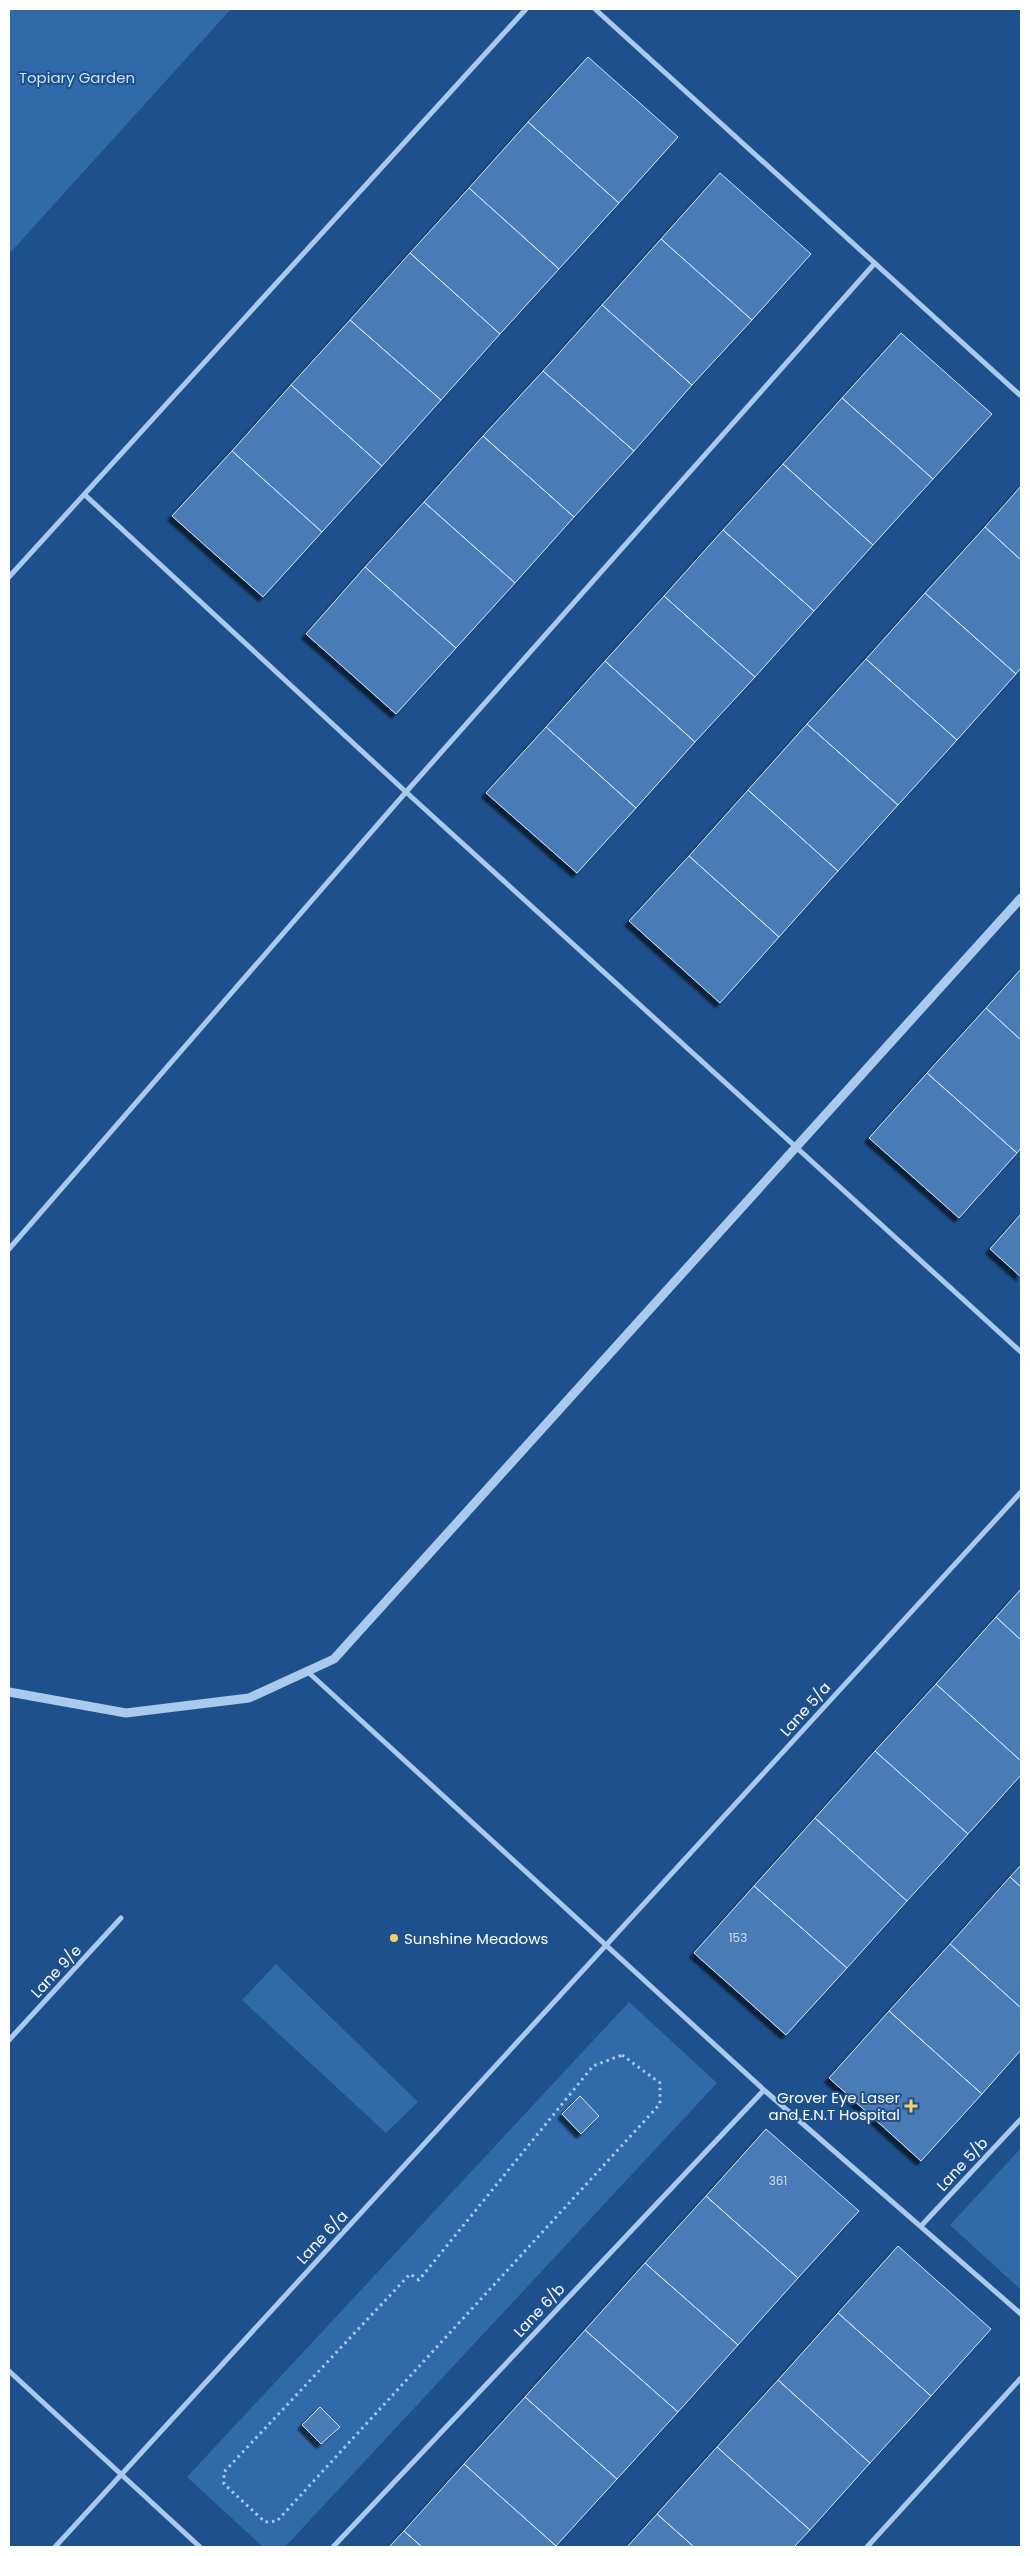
<svg xmlns="http://www.w3.org/2000/svg" width="1030" height="2556" viewBox="0 0 1030 2556" font-family="Poppins,sans-serif">
<defs>
<filter id="shadow"><feDropShadow dx="-4.5" dy="4.5" stdDeviation="1" flood-color="#0009"/></filter>
</defs>
<rect width="100%" height="100%" fill="#1d508c"/>
<path fill="#306aaa" d="M9,9H231L9,254Z
M276,1964L418,2102L386,2133L242,2000Z
M629,2002L717,2083L285,2547H263L187,2477Z
M1021,2148V2290L950,2225Z"/>
<path fill="#4a7cb6" stroke="#cfe3f9" filter="url(#shadow)" d="M588,57L678,137L619,203L528,122Z
M528,122L619,203L559,269L469,188Z
M720,173L811,254L752,320L661,239Z
M469,188L559,269L500,334L410,253Z
M661,239L752,320L692,385L602,305Z
M410,253L500,334L441,400L350,320Z
M602,305L692,385L634,451L543,371Z
M350,320L441,400L382,466L291,385Z
M901,333L992,414L933,479L842,398Z
M543,371L634,451L574,517L483,436Z
M291,385L382,466L322,532L232,451Z
M842,398L933,479L873,545L783,464Z
M483,436L574,517L515,583L424,502Z
M232,451L322,532L263,597L172,516Z
M783,464L873,545L814,611L723,530Z
M1021,486V560L985,527Z
M424,502L515,583L456,648L365,567Z
M985,527L1021,560V668L1016,674L925,593Z
M723,530L814,611L755,677L664,596Z
M365,567L456,648L396,714L306,634Z
M925,593L1016,674L957,740L866,659Z
M664,596L755,677L695,742L605,661Z
M866,659L957,740L898,805L807,724Z
M605,661L695,742L636,808L546,727Z
M807,724L898,805L838,871L748,790Z
M546,727L636,808L577,873L486,793Z
M748,790L838,871L779,937L689,856Z
M689,856L779,937L720,1003L629,921Z
M1021,969V1040L986,1008Z
M986,1008L1021,1040V1148L1017,1153L927,1073Z
M927,1073L1017,1153L959,1218L869,1138Z
M1021,1214V1277L990,1249Z
M1021,1589V1640L996,1617Z
M996,1617L1021,1640V1761L936,1684Z
M936,1684L1021,1761V1775L968,1834L875,1751Z
M875,1751L968,1834L907,1901L815,1818Z
M815,1818L907,1901L847,1968L754,1886Z
M1021,1865V1887L1010,1877Z
M1010,1877L1021,1887V2008L950,1944Z
M754,1886L847,1968L786,2035L694,1953Z
M950,1944L1021,2008V2050L982,2094L889,2011Z
M889,2011L982,2094L921,2161L829,2078Z
M580,2096L599,2116L581,2134L562,2114Z
M766,2129L859,2211L798,2278L706,2196Z
M706,2196L798,2278L738,2345L645,2263Z
M898,2246L991,2329L931,2396L838,2313Z
M645,2263L738,2345L678,2412L585,2330Z
M838,2313L931,2396L870,2463L778,2380Z
M585,2330L678,2412L617,2479L525,2397Z
M778,2380L870,2463L810,2530L717,2447Z
M525,2397L617,2479L556,2546L464,2464Z
M320,2407L340,2427L321,2444L302,2425Z
M717,2447L810,2530L794,2547H694L657,2514Z
M464,2464L556,2546L555,2547H422L404,2531Z
M657,2514L694,2547H627Z
M404,2531L422,2547H389Z"/>
<g fill="none" stroke-linecap="round" stroke-linejoin="round">
<path stroke="#a9c9ed" stroke-width="3" stroke-dasharray="2.5 4" stroke-linecap="butt" d="M622,2055L660,2083V2104L277,2521L265,2522L224,2484V2472L410,2274L419,2280L593,2066Z"/>
<path stroke="#a9c9ed" stroke-width="5" d="M595,9L1021,396
M85,495L406,792L1021,1352
M9,577L526,9
M9,1249L406,792L875,263
M307,1671L764,2090L1021,2314
M9,2040L121,1918
M921,2226L1021,2119
M9,2371L200,2547
M55,2547L1021,1492
M333,2547L764,2090
M867,2547L1021,2378"/>
<path stroke="#a9c9ed" stroke-width="9" d="M9,1692L126,1713L249,1698L334,1659L1021,898"/>
</g>
<g fill="#fcce67" stroke="#1d508c" stroke-width="2">
<circle cx="394" cy="1938" r="5"/>
<path d="M908.5 2098.5h5v5h5v5h-5v5h-5v-5h-5v-5h5z"/>
</g>
<g text-anchor="middle" dominant-baseline="central" stroke-width="4" stroke-linejoin="round" paint-order="stroke">
<g font-size="12" fill="#d2deed">
<text x="738" y="1937">153</text>
<text x="778" y="2180">361</text>
</g>
<g font-size="15" fill="#cfe3f9" stroke="#1d508c">
<text x="77" y="77">Topiary Garden</text>
</g>
<g font-size="15" fill="#fff" stroke="#1d508c">
<text transform="translate(805 1709) rotate(-48)">Lane 5/a</text>
<text transform="translate(56 1971) rotate(-47)">Lane 9/e</text>
<text transform="translate(962 2164) rotate(-47)">Lane 5/b</text>
<text transform="translate(322 2237) rotate(-47)">Lane 6/a</text>
<text transform="translate(539 2310) rotate(-47)">Lane 6/b</text>
</g>
<g font-size="15" fill="#fff" stroke="#1d508c" text-anchor="start">
<text x="404" y="1938">Sunshine Meadows</text>
<text x="900" y="2097" text-anchor="end">Grover Eye Laser<tspan x="900" dy="17">and E.N.T Hospital</tspan></text>
</g>
</g>
<rect width="1030" height="2556" fill="none" stroke="#ffffff" stroke-width="20"/>
</svg>
